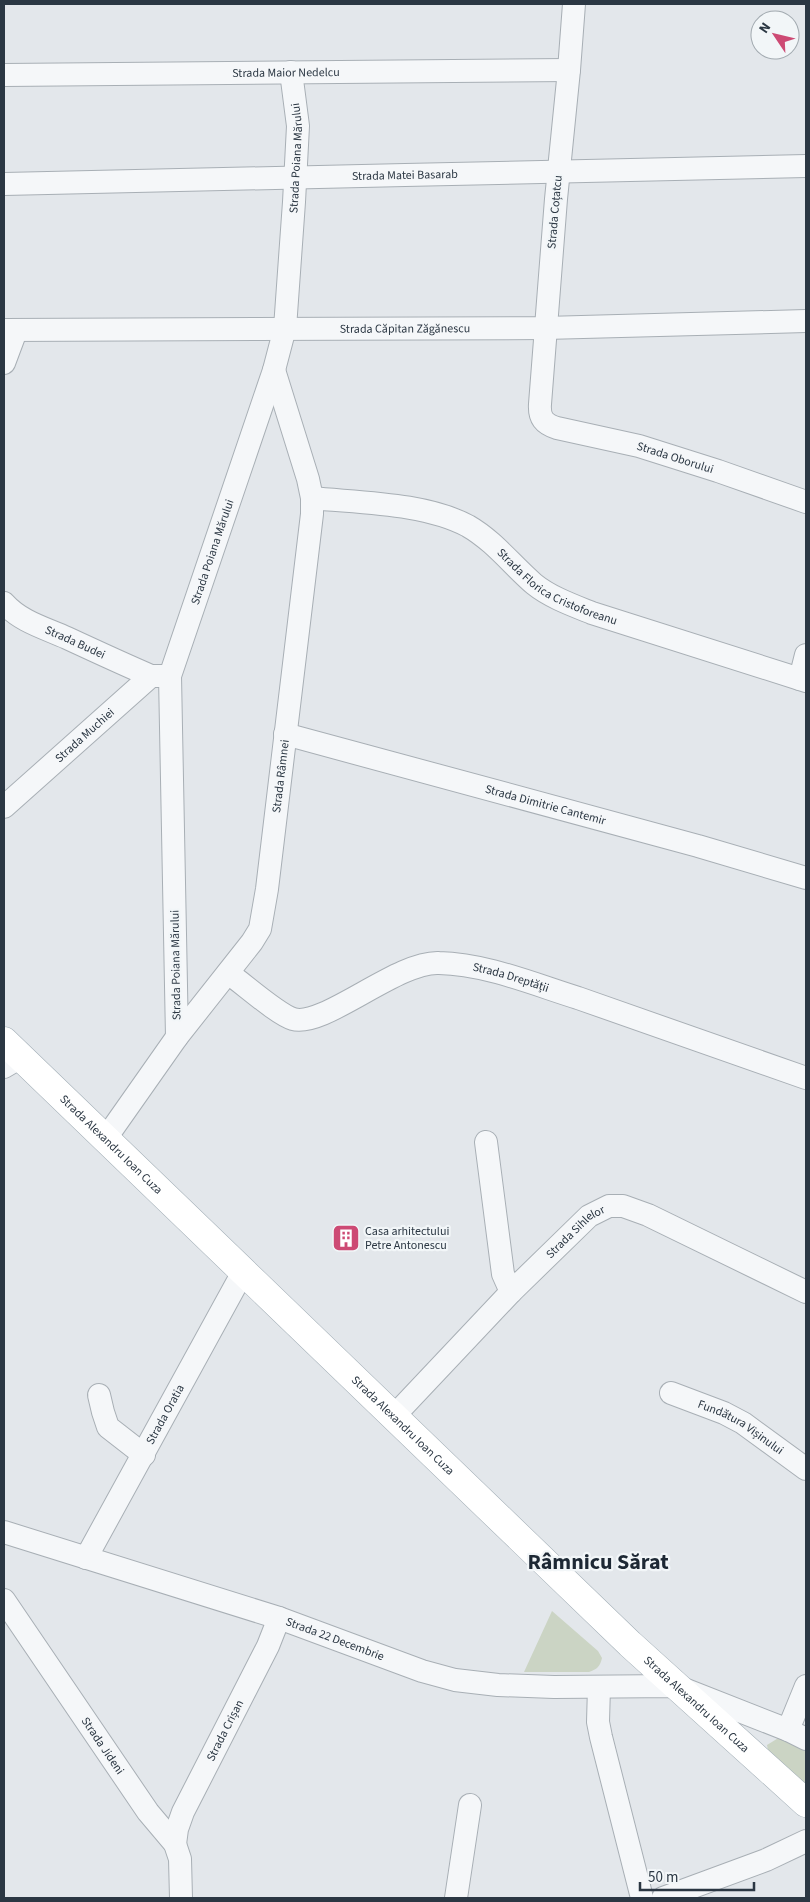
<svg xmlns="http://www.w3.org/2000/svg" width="810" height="1902" viewBox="0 0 810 1902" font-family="'Source Sans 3',sans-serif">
<rect width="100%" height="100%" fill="#e3e7eb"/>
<path fill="#cbd4c4" d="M552,1611L598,1651L602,1658C600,1667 597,1669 589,1672H524Z
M780,1737L806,1751V1792L769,1756L767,1745Z"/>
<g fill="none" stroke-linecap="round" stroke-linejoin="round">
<g stroke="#a8afb5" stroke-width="24">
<g id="minor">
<path id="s1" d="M574,4L569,70L556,199L540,404C539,418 544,424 557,428L639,446L718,471L806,502"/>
<path id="s2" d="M4,75L569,70"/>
<path id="s3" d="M4,184C271,177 539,173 806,166"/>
<path id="s4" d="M4,330L545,328L806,321"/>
<path d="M4,363L16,331"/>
<path id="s5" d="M312,498C361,503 425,503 468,526C494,541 512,565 534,584C550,597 572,605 592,613L806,681"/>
<path id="s6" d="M4,603C21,622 45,628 67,638C95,651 123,664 151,676"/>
<path d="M800,679L806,655"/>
<path id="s7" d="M285,734L698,846L806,878"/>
<path id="s8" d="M4,807L151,676H170"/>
<path id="s9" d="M228,973C244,984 277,1014 293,1019C324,1028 397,961 439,963C486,964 533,984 578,998C654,1024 730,1051 806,1078"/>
<path id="s10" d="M177,1037L170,676L274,370L285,328L294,202L298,126L291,72"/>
<path d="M4,1067L21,1057"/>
<path id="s11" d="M106,1138L177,1037L252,942L260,929L267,889L312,514V498L308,479L274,370"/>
<path d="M486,1142L503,1274L511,1292"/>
<path id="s12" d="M671,1393L724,1413L743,1423L806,1469"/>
<path d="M99,1395L103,1412L108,1427L144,1455"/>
<path id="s13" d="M394,1416L511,1292L589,1216L609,1206H623L648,1215L806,1292"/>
<path id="s14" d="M4,1532L279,1618L422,1671L455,1680L498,1685L554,1687L676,1686L788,1730L806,1739"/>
<path id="s15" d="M86,1558L243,1272"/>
<path id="s16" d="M4,1600L148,1812L175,1844L180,1859L181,1898"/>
<path d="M599,1687L598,1722L601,1737L642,1898"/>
<path d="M788,1730L806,1686"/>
<path id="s17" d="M175,1844L177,1829L183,1812L268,1646L279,1618"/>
<path d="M456,1898L470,1805"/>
<path d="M663,1898L766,1860L806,1841"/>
</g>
</g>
<g stroke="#a2aeb6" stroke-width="29">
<g id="major">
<path id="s18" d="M4,1041L630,1644L806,1803"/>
</g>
</g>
<use href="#minor" stroke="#f5f7f9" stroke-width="22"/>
<use href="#major" stroke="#fff" stroke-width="28"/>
</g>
<defs>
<g id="building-square" transform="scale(1.4375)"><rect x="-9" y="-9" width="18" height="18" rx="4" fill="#cd4a74" stroke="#f2f6f8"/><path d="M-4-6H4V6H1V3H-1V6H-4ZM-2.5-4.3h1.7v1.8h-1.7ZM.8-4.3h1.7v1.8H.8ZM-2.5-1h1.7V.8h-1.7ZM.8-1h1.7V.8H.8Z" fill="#fff"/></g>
</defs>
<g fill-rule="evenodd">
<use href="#building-square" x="346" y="1238"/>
</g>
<g text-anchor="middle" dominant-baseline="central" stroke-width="4.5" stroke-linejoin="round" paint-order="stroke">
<g font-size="12" fill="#2b3743" stroke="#f2f6f8">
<text stroke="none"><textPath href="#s2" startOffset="282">Strada Maior Nedelcu</textPath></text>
<text stroke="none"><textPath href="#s10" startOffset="898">Strada Poiana Mărului</textPath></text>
<text stroke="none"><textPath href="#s3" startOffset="401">Strada Matei Basarab</textPath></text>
<text transform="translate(555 212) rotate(-85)">Strada Coțatcu</text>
<text stroke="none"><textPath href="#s4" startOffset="401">Strada Căpitan Zăgănescu</textPath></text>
<text stroke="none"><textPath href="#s1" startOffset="556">Strada Oborului</textPath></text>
<text stroke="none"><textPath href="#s10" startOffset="492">Strada Poiana Mărului</textPath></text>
<text stroke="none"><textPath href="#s5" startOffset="269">Strada Florica Cristoforeanu</textPath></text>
<text stroke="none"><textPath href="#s6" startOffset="82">Strada Budei</textPath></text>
<text stroke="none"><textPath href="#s8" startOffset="108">Strada Muchiei</textPath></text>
<text stroke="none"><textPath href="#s11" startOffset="414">Strada Râmnei</textPath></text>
<text stroke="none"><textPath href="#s7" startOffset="270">Strada Dimitrie Cantemir</textPath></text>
<text transform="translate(176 965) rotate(-91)">Strada Poiana Mărului</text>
<text stroke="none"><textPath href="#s9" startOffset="312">Strada Dreptății</textPath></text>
<text stroke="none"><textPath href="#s18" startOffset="149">Strada Alexandru Ioan Cuza</textPath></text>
<text stroke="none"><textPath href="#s13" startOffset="259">Strada Sihlelor</textPath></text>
<text stroke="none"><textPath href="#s15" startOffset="164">Strada Oratia</textPath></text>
<text stroke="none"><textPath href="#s18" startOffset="554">Strada Alexandru Ioan Cuza</textPath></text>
<text stroke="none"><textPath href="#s12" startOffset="78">Fundătura Vișinului</textPath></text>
<text stroke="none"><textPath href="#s14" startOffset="348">Strada 22 Decembrie</textPath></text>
<text stroke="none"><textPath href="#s18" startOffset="959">Strada Alexandru Ioan Cuza</textPath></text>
<text stroke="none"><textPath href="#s17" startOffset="125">Strada Crișan</textPath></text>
<text stroke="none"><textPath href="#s16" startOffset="176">Strada Jideni</textPath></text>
</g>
<g font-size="12" fill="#2b3743" stroke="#f2f6f8" text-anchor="start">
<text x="365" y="1231">Casa arhitectului<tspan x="365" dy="14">Petre Antonescu</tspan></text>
</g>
<g font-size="22" font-weight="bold" fill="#1d2834" stroke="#f2f6f8">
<text x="598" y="1562">Râmnicu Sărat</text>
</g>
</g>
<rect width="810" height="1902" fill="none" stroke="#2b3743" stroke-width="10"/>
<g transform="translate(775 35) rotate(305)"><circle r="24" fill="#f2f6f8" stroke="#a2aab0"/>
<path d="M0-4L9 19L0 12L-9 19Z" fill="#cd4a74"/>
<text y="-8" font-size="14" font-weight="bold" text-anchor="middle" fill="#2b3743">N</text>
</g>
<path d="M640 1882v8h114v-8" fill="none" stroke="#2b3743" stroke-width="2.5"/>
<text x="648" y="1882" font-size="15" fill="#2b3743" stroke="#f2f6f8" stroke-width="4" paint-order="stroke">50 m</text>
</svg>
